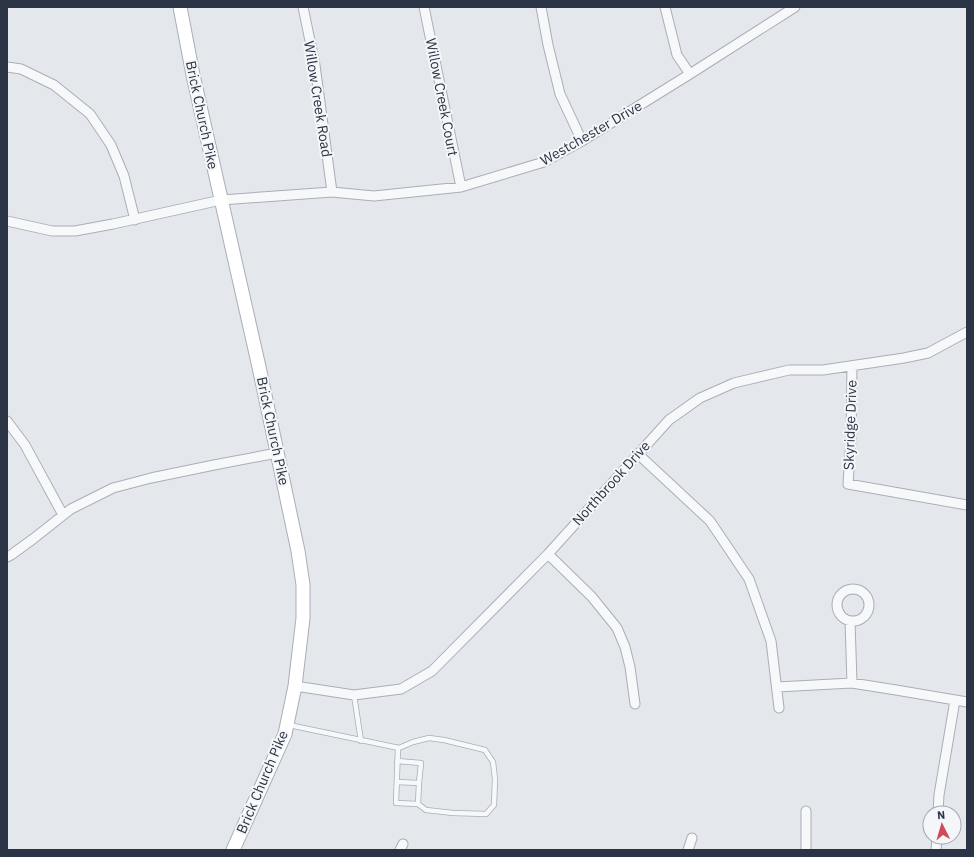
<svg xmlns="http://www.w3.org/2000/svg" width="974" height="857" viewBox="0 0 974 857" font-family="'IBM Plex Sans',sans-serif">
<rect width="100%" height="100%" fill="#e4e7ec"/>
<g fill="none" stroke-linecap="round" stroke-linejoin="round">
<g stroke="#a9aeb7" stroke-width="6">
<path id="lane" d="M354,695L361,741
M289,725L399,748L413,742L429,738L444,740L485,750L493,762L495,779L494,805L486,814L453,813L426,810L418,804
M398,748L396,803L418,804L419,783
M397,782L419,783L421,763L397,761"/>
</g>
<g stroke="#a9aeb7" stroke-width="11">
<path id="street" d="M303,7L315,65L332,192
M424,7L461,187
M541,7L548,45L560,94L582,141
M665,7L677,55L690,74
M7,67L21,69L54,85L90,114L111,145L124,176L135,220
M7,221L52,231H75L113,224L221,200L332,192L374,196L461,187L544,162L582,141L690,74L795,7
M852,366L851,439L848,484L967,505
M7,421L25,445L63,515
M638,454L710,521L749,579L771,641L779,708
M548,554L592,597L617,628L625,647L630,667L635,704
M7,557L11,555L33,539L71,509L113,488L151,478L214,465L277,453
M837 605a16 16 0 1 1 32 0a16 16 0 1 1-32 0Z
M850,621L852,683
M295,686L354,695L401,689L432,671L548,554L669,420L700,398L734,383L789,370H823L904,358L928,353L967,332
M777,687L852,683L896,690L967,702
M938,813L939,795L955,700
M400,850L403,844
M688,850L692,838
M806,850V811
M936,850L937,837"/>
</g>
<g stroke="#a9aeb7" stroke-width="15">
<path id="secondary" d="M180,7L193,75L259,367L298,551L303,585V618L295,686L285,734L233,850"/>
</g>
<use href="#lane" stroke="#f7f8fa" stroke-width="4.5"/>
<use href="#street" stroke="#f7f8fa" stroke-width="9"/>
<use href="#secondary" stroke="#fff" stroke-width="13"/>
</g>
<g text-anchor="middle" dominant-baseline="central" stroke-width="4" stroke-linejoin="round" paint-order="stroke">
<g font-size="14" fill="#2b3445" stroke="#f4f6f9">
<text transform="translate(442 97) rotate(79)">Willow Creek Court</text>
<text transform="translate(318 99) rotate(81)">Willow Creek Road</text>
<text transform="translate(202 115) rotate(78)">Brick Church Pike</text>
<text transform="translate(591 133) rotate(-30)">Westchester Drive</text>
<text transform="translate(850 425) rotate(-88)">Skyridge Drive</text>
<text transform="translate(273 431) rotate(78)">Brick Church Pike</text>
<text transform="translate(611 483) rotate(-48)">Northbrook Drive</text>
<text transform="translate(262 782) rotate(-67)">Brick Church Pike</text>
</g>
</g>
<rect width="974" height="857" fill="none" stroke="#2b3445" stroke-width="16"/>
<g transform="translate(942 825) rotate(355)"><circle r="19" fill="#f4f6f9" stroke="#a4a8b1"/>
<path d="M0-3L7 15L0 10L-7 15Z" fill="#d1495b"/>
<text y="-6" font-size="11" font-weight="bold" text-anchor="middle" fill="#2b3445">N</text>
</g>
</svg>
